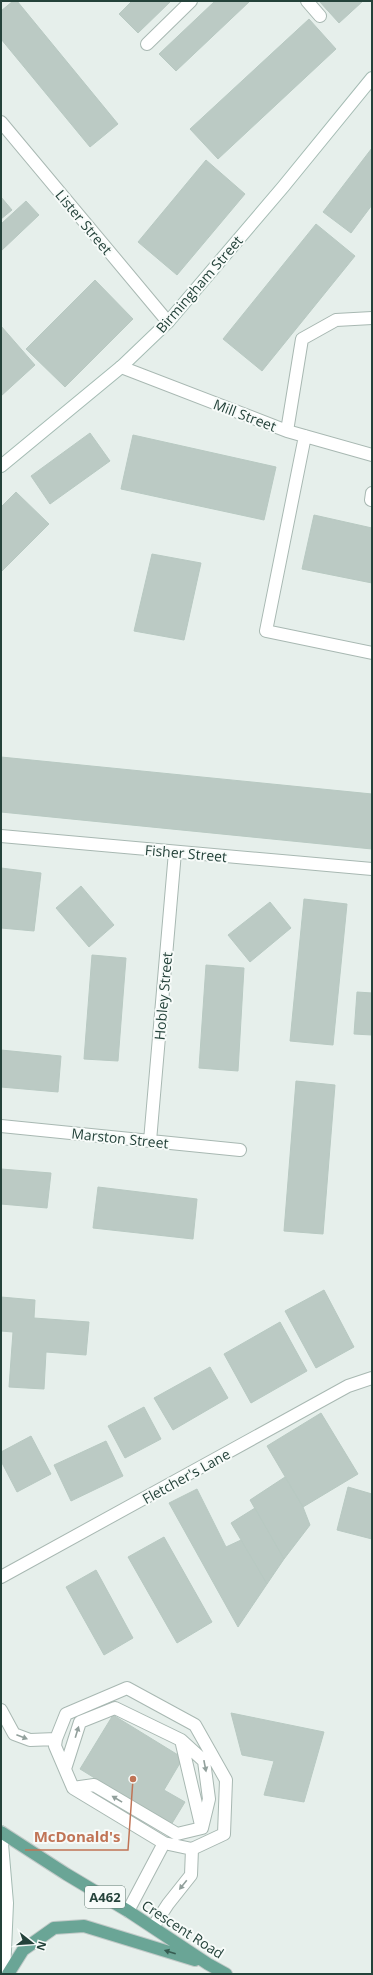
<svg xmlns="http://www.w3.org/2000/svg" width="373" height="1975" viewBox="0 0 373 1975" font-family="'Open Sans',sans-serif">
<rect width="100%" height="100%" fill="#e6efeb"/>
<path fill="#bbcac4" stroke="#b8c9c2" d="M13,1H17L118,124L90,147L1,39V11Z
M132,1H171L138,33L119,14Z
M215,1H250L176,71L159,54Z
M319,1H363L339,23Z
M309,19L336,49L218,159L190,129Z
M372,148V205L351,233L323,212Z
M206,160L245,194L177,275L138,242Z
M1,197L12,210L1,219Z
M26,201L39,215L1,251V224Z
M316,224L355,256L262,371L223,339Z
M95,280L133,319L65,387L26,349Z
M1,326L35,365L1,396Z
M90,433L110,461L50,504L31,476Z
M133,435L276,467L264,520L121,489Z
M16,492L49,524L1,572V507Z
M314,515L372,528V583L302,569Z
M152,554L201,563L184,640L134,631Z
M1,757L372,794V849L1,812Z
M1,868L41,873L34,931L1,928Z
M81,886L114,925L89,947L56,908Z
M304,899L347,904L333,1045L290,1041Z
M270,902L291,928L250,962L228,935Z
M92,955L126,958L118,1061L84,1059Z
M206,965L244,968L238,1071L199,1068Z
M357,992L372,993V1035L354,1034Z
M1,1050L61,1056L58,1092L1,1087Z
M296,1081L335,1085L323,1234L284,1231Z
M1,1169L51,1173L47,1208L1,1204Z
M98,1187L197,1199L193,1239L93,1228Z
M324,1290L354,1347L316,1368L285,1311Z
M1,1297L35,1300L34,1318L89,1322L86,1355L46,1352L44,1389L9,1387L13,1332L1,1331Z
M280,1322L307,1371L251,1403L224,1354Z
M210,1367L228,1398L173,1430L154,1398Z
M144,1407L161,1439L125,1458L108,1426Z
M321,1413L358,1474L303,1507L267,1446Z
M31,1436L51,1474L17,1492L1,1461V1452Z
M106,1441L123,1476L71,1501L54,1465Z
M285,1477L303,1507L310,1525L284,1559L250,1500Z
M348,1487L372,1494V1539L337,1530Z
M197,1489L226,1547L241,1540L267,1584L238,1627L169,1503Z
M255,1508L284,1559L267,1584L231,1523Z
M164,1537L212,1622L177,1643L128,1557Z
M96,1570L133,1638L104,1655L66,1587Z
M231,1713L324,1732L304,1802L264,1795L274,1761L242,1755Z
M113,1715L183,1758L164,1790L185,1802L171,1825L80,1769Z"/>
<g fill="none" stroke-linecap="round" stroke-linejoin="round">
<g stroke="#a8b8b2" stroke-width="14">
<path id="lane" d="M307,1L320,16
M147,44L191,1
M127,1688L195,1725L226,1780L224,1834L192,1849L164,1843L73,1788L55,1746L56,1739L66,1714Z
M1,1710L14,1734L30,1740L56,1739
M181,1740L201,1825
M65,1769L80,1722L115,1708L181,1740L204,1761L209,1799L202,1828L177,1834L94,1785L73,1788
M128,1911L164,1843
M153,1927L168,1904L191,1875L192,1849"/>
</g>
<g stroke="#a8b8b2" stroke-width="14">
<path id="street" d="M1,122L168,322
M121,367L287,431L372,455
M287,431L302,339L336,320L372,318
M305,436L266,631L372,653
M371,500L372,493
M1,836L372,869
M1,1126L240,1150
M150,1141L175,852
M1,1577L348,1386L372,1378"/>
</g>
<g stroke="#a4bbb3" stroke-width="14">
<path id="secondary" d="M1,466L121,367L168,322L283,187L372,78
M1,1832L7,1903L4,1974"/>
</g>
<g stroke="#c2cac8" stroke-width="14">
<path id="primary" d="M1,1832L66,1874L128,1911L208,1964L226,1974
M8,1974L23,1950L54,1928L84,1926L195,1960"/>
</g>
<use href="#lane" stroke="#fff" stroke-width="12"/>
<use href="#street" stroke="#fff" stroke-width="12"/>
<use href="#secondary" stroke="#fff" stroke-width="12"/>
<use href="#primary" stroke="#6aa596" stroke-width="12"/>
</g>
<defs><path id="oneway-solid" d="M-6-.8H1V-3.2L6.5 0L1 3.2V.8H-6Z"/></defs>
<g fill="#92a09c">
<use href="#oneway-solid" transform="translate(77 1732) rotate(-73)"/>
<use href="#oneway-solid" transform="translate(22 1737) rotate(21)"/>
<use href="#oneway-solid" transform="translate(205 1766) rotate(79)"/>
<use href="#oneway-solid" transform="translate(117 1799) rotate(-149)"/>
<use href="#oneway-solid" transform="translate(183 1885) rotate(129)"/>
</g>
<use fill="#365b51" href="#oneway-solid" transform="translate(170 1952) rotate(-162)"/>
<g text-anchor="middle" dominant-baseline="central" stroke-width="4" stroke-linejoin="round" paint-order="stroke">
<rect fill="#f7fbf9" stroke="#637a73" stroke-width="1" x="85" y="1886" width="40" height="22" rx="3"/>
<g font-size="13" font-weight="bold" fill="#24423a">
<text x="105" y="1897">A462</text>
</g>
<g font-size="14" fill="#24423a" stroke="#f7fbf9">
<text transform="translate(84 222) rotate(50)">Lister Street</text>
<text transform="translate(199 284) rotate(-49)">Birmingham Street</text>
<text transform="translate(245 415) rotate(21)">Mill Street</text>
<text transform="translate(186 853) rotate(5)">Fisher Street</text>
<text transform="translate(163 996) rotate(-85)">Hobley Street</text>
<text transform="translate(120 1138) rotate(6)">Marston Street</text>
<text transform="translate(186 1476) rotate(-29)">Fletcher's Lane</text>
<text transform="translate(183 1929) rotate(33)">Crescent Road</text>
</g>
</g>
<path fill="none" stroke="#c07456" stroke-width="1.5" d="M133 1779L128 1850H25"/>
<circle fill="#c07456" stroke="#f7fbf9" stroke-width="1.5" cx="133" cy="1779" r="4"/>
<g font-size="15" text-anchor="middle" font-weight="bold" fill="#c07456" stroke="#f7fbf9" stroke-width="4" stroke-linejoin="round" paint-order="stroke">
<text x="77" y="1842">McDonald's</text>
</g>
<rect width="373" height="1975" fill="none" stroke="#24423a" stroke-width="4"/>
<g transform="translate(32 1943) rotate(107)" stroke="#f7fbf9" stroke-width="3" paint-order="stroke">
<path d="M0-3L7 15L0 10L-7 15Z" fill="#24423a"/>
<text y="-6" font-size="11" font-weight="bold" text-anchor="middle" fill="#24423a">N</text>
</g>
</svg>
